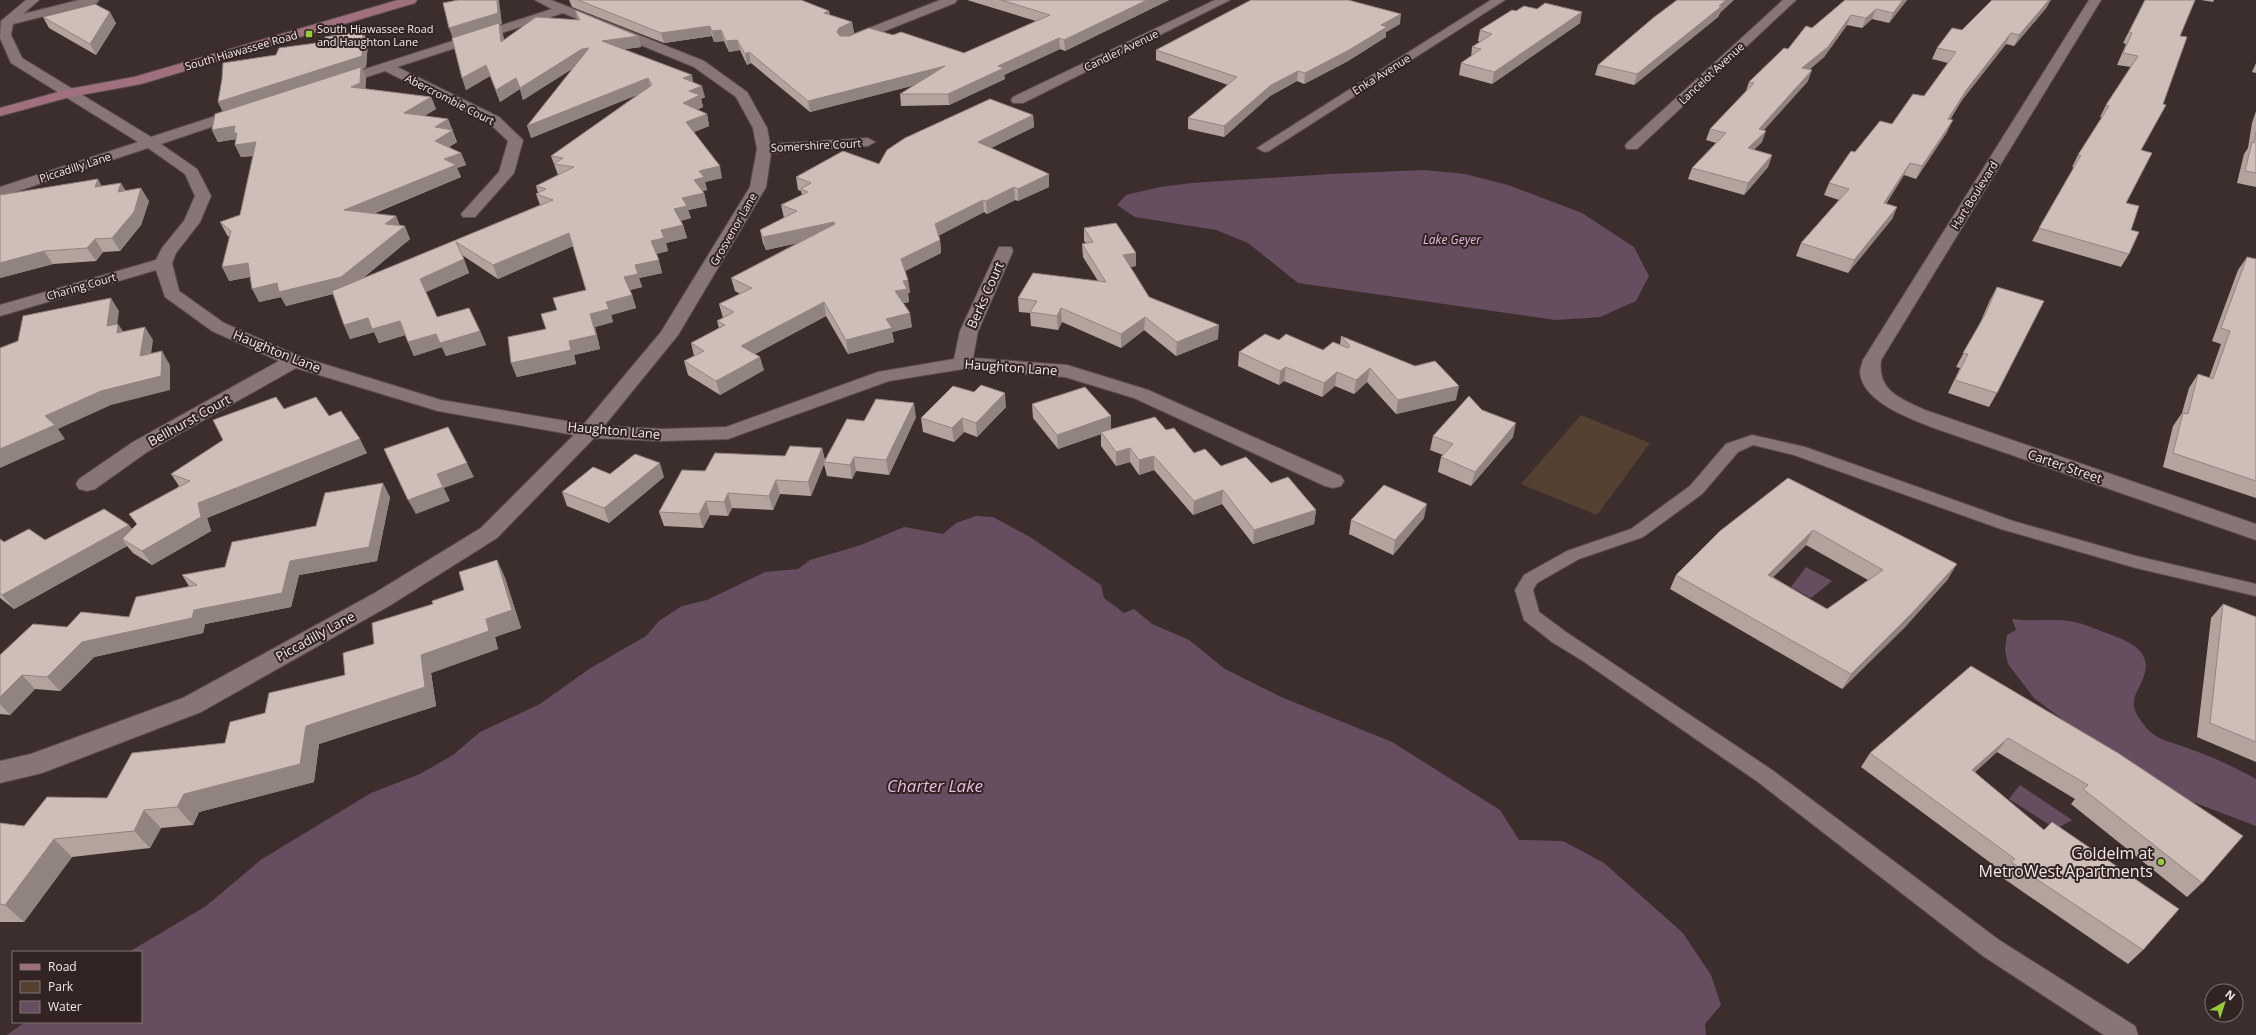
<svg xmlns="http://www.w3.org/2000/svg" width="2256" height="1035" viewBox="0 0 2256 1035" font-family="'Open Sans',sans-serif">
<rect width="100%" height="100%" fill="#3d2e2e"/>
<path fill="#544132" d="M1581,415L1650,443L1597,515L1521,484Z"/>
<path fill="#664e60" d="M1425,170L1465,174L1508,185L1582,213L1634,247L1649,276L1636,301L1600,317L1556,320L1298,283L1248,243L1216,230L1135,217L1117,205L1126,195L1160,187L1192,183L1331,174Z
M976,516L993,517L1030,537L1101,585L1104,598L1124,613L1134,609L1152,624L1189,640L1225,669L1281,697L1392,742L1500,810L1519,840L1563,841L1604,863L1683,933L1711,975L1721,1005L1705,1024L1706,1035H7L25,1022H141V952H129L206,906L262,859L371,793L420,774L453,755L480,732L540,704L589,669L646,636L659,621L682,606L707,600L765,572L798,569L810,560L861,545L904,527L943,534L956,523Z
M1806,567L1832,581L1811,598L1791,587Z
M2012,619C2034,622 2054,618 2075,622C2084,624 2093,628 2101,631C2119,638 2151,646 2145,672C2140,693 2125,699 2141,721C2155,741 2167,740 2187,748C2211,756 2234,767 2256,779V826L2180,797L2091,741L2034,698L2008,664L2005,649L2007,635L2016,630Z
M2020,785L2072,820L2056,829L2009,799Z"/>
<g fill="none" stroke-linecap="round" stroke-linejoin="round">
<g stroke="#5a4d4d" stroke-width="2">
<path id="lane" d="M1752,435L1805,447L2013,521L2136,556L2256,584V596L2136,568L2001,529L1794,455L1753,445L1738,452L1702,494L1643,537L1579,559L1537,583L1533,590L1539,612L1566,632L1772,770L1999,940L2135,1026L2138,1035H2104L1983,956L1758,782L1583,661L1552,642L1524,620L1515,590L1524,575L1567,551L1631,529L1690,486L1726,444Z"/>
</g>
<g stroke="#5a4d4d" stroke-width="2">
<path id="street" d="M26,0H39L23,14L79,0H99L97,3L13,24L11,35L22,58L151,137L237,109H247L249,112L247,115L161,144L197,169L211,196L200,222L176,253L172,263L179,291L224,323L301,357L441,400L584,424L661,332L750,187L757,149L753,128L736,97L694,67L563,13L397,67L499,117L523,140L514,173L475,217H463L461,214L499,172L508,141L489,123L385,71L336,87L329,83L331,80L552,9L535,0H551L704,61L747,92L767,128L770,144L868,138L875,142L868,146L771,153L766,187L678,335L604,426L662,429L726,427L878,372L954,359L960,331L997,251L999,247H1011L1013,251L978,331L973,358L1067,365L1148,390L1341,476L1344,481L1341,486L1333,488L1325,486L1134,398L1065,377L963,369L889,381L728,439L662,441L594,438L497,538L389,606L201,712L42,773L0,783V761L31,754L183,698L373,594L481,528L574,435L438,411L296,368L147,452L95,489L87,491L79,489L76,484L79,479L133,442L279,361L212,331L165,297L156,270L0,316V305L156,260L162,248L184,221L195,196L185,174L148,148L0,197V187L138,142L11,63L0,38L1,21Z
M940,0H957L955,3L852,44L848,45L842,41L844,38Z
M1215,0H1230L1023,103H1013L1011,100L1013,97Z
M1491,0H1505L1269,151L1264,152L1257,148Z
M1783,0H1796L1637,149H1627L1625,146L1627,143Z
M2089,0H2101L1881,360C1877,391 1901,399 1925,410L2256,524V540L1934,428C1911,419 1862,402 1860,372C1860,369 1862,364 1863,360Z"/>
</g>
<g stroke="#5a4d4d" stroke-width="2">
<path id="secondary" d="M398,0H417L415,3L141,84L70,97L0,116V108L69,89L134,77Z"/>
</g>
<use href="#lane" fill="#887676" fill-rule="evenodd"/>
<use href="#street" fill="#887676" fill-rule="evenodd"/>
<use href="#secondary" fill="#a0707f" fill-rule="evenodd"/>
</g>
<path fill="#b2a39d" fill-rule="evenodd" d="M569,0H801L829,11L830,15L852,22L854,33L847,36L893,35L964,53L1036,21L967,0H1169L1065,51L1060,49L1004,75L1005,79L949,105L901,106L900,94L915,85L810,112L751,63L747,65L740,50L729,52L724,41L714,42L712,36L664,43L572,7Z
M1845,0H1907L1889,23L1872,19L1862,28L1847,25L1824,57L1809,70L1808,81L1763,131L1762,142L1753,150L1772,155L1768,167L1744,195L1688,179L1692,168L1716,143L1706,140L1710,129L1746,91L1749,82Z
M2145,0H2195L2180,36L2141,150L2126,203L2131,230L2129,254L2121,267L2032,241L2074,167H2072L2078,155L2102,117H2100L2106,105L2131,67L2117,65L2126,44L2123,43Z
M2201,0H2214L2213,2Z
M2047,7L2014,46L2006,44L1962,100L1950,120L1947,132L1916,179L1904,175L1886,204L1897,207L1892,219L1848,273L1796,256L1801,243L1839,200L1824,195L1829,183L1855,152L1892,124L1924,96L1948,63L1932,59L1937,48L1962,30Z
M575,10L638,36L641,47L624,49L693,82L705,97L701,99L703,107L697,110L707,114L709,126L694,132L722,178L705,182L707,190L702,191L704,193L707,206L688,210L691,218L680,221L683,225L687,238L666,243L668,251L656,254L662,273L639,278L642,287L630,290L632,295L636,308L611,315L613,322L595,327L600,349L574,355L576,364L517,377L511,363L546,329L557,310L553,298L586,290L573,246L498,279L462,255L469,273L426,292L437,317L480,331L486,345L446,356L442,347L414,356L405,335L379,343L374,332L350,339L344,325L333,294L286,306L281,297L259,302L250,277L229,281V237L227,235L220,222L240,215L253,156L241,157L235,145L236,139L218,142L212,130L223,112L218,102L368,42L366,67L362,69L366,79L365,89L431,97L436,109L424,116L448,119L457,142L449,147L461,153L466,165L457,168L461,177L373,214L396,216L400,226L410,239L362,279L540,205L536,194L538,193L536,186L558,175L551,156L637,95L531,138L573,68L523,100L520,89L500,102L490,76L466,90L452,38L502,24H500L503,34L504,41L578,20Z
M1516,11L1580,23L1492,84L1459,75L1461,63L1471,57L1472,47L1480,42L1478,41L1480,30Z
M1720,13L1718,17L1634,85L1595,75L1598,65Z
M43,17L116,23L96,55L49,28Z
M1400,24L1386,32V37L1348,61L1304,84L1297,81L1270,96L1224,137L1188,129V118L1228,85L1156,60V50Z
M2256,63V73L2252,72Z
M2256,111V187L2237,183L2244,154L2248,148L2252,123Z
M1033,115L1034,127L991,148L1049,174V187L1018,201L1015,200L987,214L984,212L938,236L940,240L941,253L905,271L908,280L910,293H908L909,302L903,303L912,327L892,332L894,342L848,354L826,316L755,354L764,370L720,395L688,375L684,361L694,356L691,343L719,328L717,321L723,318L719,304L740,294L735,291L731,278L797,243L766,250L763,243L760,230L784,218L781,205L802,195L801,191L798,190L796,177L879,164Z
M102,186L126,191L149,201L141,225L120,251L103,252L96,261L53,264L0,278Z
M1084,228L1136,253V266L1130,267L1149,297L1218,339L1176,356L1144,330L1121,348L1062,322L1058,330L1031,326L1030,313L1019,312L1018,298L1098,281L1083,257L1082,244L1086,243L1084,241Z
M2247,257L2256,259V498L2163,467L2173,426L2182,413L2189,388L2198,374L2209,378L2221,344L2212,341L2238,270Z
M1997,287V393L1989,407L1948,393L1960,368L1956,367L1980,323L1990,300Z
M1341,336L1456,400L1396,414L1367,382L1354,394L1335,386L1322,397L1284,381L1279,385L1238,366L1239,352L1279,340L1323,350L1340,345Z
M1032,404L1111,416V429L1166,430L1194,453L1221,466L1271,483L1316,510L1314,524L1253,544L1222,504L1193,515L1154,470L1139,475L1130,462L1116,466L1101,446V434L1058,449L1033,418Z
M1006,407L977,437L964,432L954,442L923,432L921,418Z
M284,409L329,416L367,453L207,518L211,531L152,565L133,553L127,546L14,609L0,598V539L4,542L45,540L129,525L132,529L179,486L171,474Z
M1482,410L1513,437L1471,486L1438,472L1441,457L1443,455L1430,450L1433,436Z
M916,417L889,475L856,471L852,479L827,476L824,464L811,496L780,494L773,510L732,508L728,516L710,515L703,528L664,526L659,512L705,471L785,456L822,448L825,460L864,421Z
M610,474L664,477L609,523L567,506L562,492Z
M1788,478L1948,579L1905,627L1842,689L1670,589L1676,575ZM1806,545L1868,580L1827,609L1773,577Z
M390,497L377,561L299,575L291,607L205,624L203,633L94,657L60,691L35,689L10,715L0,714V655L67,627L129,617L189,586L182,575L225,567L316,526Z
M1424,518L1393,555L1349,534L1351,520Z
M497,560L505,578L521,628L495,637L498,649L431,673L436,706L319,744L314,782L199,812L193,825L161,828L150,848L72,857L24,922H0V823L24,826L107,798L225,743L265,713L345,675L374,644L433,604L464,590Z
M2223,604L2256,617V762L2197,737L2211,618Z
M1971,666L2202,883L2187,897L2071,804L2075,799L1997,752L1975,772L2143,950L2128,964L2000,876L2003,872L1861,767L1870,753Z"/>
<path fill="#918480" d="M497,0H499L502,24H500L503,34L505,54L501,42L453,39L449,28Z
M1147,0H1169L1065,51L1064,40Z
M1726,0H1734L1720,13L1718,17L1634,85L1637,74Z
M1903,0H1907L1889,23L1893,13Z
M2049,0H2051L2047,7L2014,46L2019,35Z
M1876,9L1872,19L1862,28L1866,18Z
M829,11L831,21L824,13Z
M110,12L116,23L96,55L90,44Z
M1582,12L1580,23L1492,84L1494,72Z
M1401,14L1400,24L1386,32V37L1348,61L1304,84L1305,73L1381,25Z
M1851,15L1847,25L1824,57L1798,78L1802,68Z
M852,22L854,33L841,38L837,32L839,28Z
M710,26L712,36L664,43L661,33Z
M721,30L724,41L714,42L712,31Z
M363,31L368,42L366,67L362,69L366,79L365,94L351,87L224,113L218,102Z
M2011,33L2006,44L1962,100L1942,131L1948,119L1967,89Z
M638,36L641,47L605,52L602,41Z
M1059,38L1060,49L1004,75L1005,79L949,105L948,94L998,66Z
M737,40L740,50L729,52L726,41Z
M589,48L585,61L523,100L520,89L500,102L496,90L516,78L582,49Z
M749,52L751,63L747,65L745,54Z
M486,65L490,76L466,90L462,78Z
M945,66L947,77L810,112L808,101Z
M1812,70L1808,81L1755,140L1759,129Z
M1298,71L1297,81L1270,96L1224,137V126L1271,85Z
M692,75L694,86L683,78Z
M648,78L651,89L531,138L527,126Z
M702,86L705,97L701,99L703,107L685,114L683,103L689,91Z
M431,97L436,109L409,125L404,113Z
M707,114L709,126L689,134L686,122Z
M1033,115L1034,127L979,154L978,142Z
M448,119L457,142L440,153L435,141V127Z
M1953,120L1947,132L1916,179L1922,166Z
M235,126L256,142L262,154L241,157L235,145L237,139L218,142L212,130Z
M1766,131L1762,142L1744,160L1748,148Z
M461,153L466,165L457,168L461,177L349,223L344,210L444,159Z
M1772,155L1768,167L1744,195L1748,183Z
M1910,163L1904,175L1878,215L1884,203Z
M720,166L722,178L705,182L707,190L698,192L694,180L699,171Z
M1049,174V187L1018,201V189Z
M98,179L105,192L95,187Z
M121,183L129,196L118,192Z
M1014,187L1015,200L987,214L986,201Z
M141,188L149,201L141,225L120,251L112,238Z
M704,193L707,206L688,210L691,218L677,222L674,209L682,198Z
M983,200L984,212L936,237L935,224Z
M1897,207L1892,219L1848,273L1854,260Z
M396,216L401,229L385,224Z
M834,222L836,235L766,250L763,237Z
M683,225L687,238L666,243L668,251L655,254L651,241L661,230Z
M405,226L410,239L348,290L286,306L281,297L259,302L252,289Z
M569,233L573,246L498,279L493,265Z
M95,239L103,252L96,261L87,248Z
M940,240L941,253L903,272L901,259Z
M44,251L53,264L0,278V263Z
M1136,253V266L1123,268V255Z
M464,259L469,273L426,292L420,279Z
M659,260L662,273L639,278L642,287L628,290L624,277L635,265Z
M248,263L255,276L229,281L222,267Z
M908,280L910,293H908L909,302L897,305L895,291L903,281Z
M632,295L636,308L611,315L613,322L595,327L600,349L574,355L576,364L517,377L511,363L569,341L590,314L606,302Z
M111,298L119,311L115,340L107,326Z
M824,302L826,316L745,359L741,346Z
M1061,308L1062,322L1058,330L1057,316Z
M910,313L912,327L892,332L894,342L848,354L846,340L886,319Z
M1145,317L1144,330L1121,348V334Z
M368,318L400,321L406,335L379,343L374,332L350,339L344,325Z
M118,324L127,337L117,333Z
M1219,325L1218,339L1176,356L1177,342Z
M145,327L153,340L149,370L140,356Z
M480,331L486,345L446,356L440,343Z
M436,334L442,347L414,356L408,342Z
M162,351L170,365V390L111,405L58,429L65,439L0,468V449L45,416Z
M760,357L764,370L720,395L716,381Z
M1286,367L1284,381L1279,385L1280,371Z
M1370,368L1367,382L1354,394L1356,380Z
M1337,372L1335,386L1322,397L1324,383Z
M1459,386L1456,400L1396,414L1398,400Z
M1005,393L1006,407L977,437L976,423Z
M914,403L916,417L889,475L886,460Z
M1111,416V430L1101,432V434L1058,449L1057,435Z
M962,418L964,432L954,442L952,428Z
M1516,423L1513,437L1471,486L1475,472Z
M360,439L367,453L207,518L211,531L152,565L142,551L198,503Z
M822,448L825,462H824V464L811,496L808,482Z
M1130,448V462L1116,466V452Z
M1154,456V470L1139,475V460Z
M854,457L856,471L852,479L850,465Z
M467,463L474,477L444,488L450,501L416,514L408,500L437,474Z
M660,463L664,477L609,523L604,508Z
M776,480L780,494L773,510L769,496Z
M383,483L390,497L377,561L299,575L291,607L205,624L203,633L94,657L60,691L47,677L82,642L194,610L290,561Z
M1223,490L1222,504L1193,515L1194,501Z
M728,493L732,508L728,516L724,502Z
M706,501L710,515L703,528L699,514Z
M1427,504L1424,518L1393,555L1395,540Z
M1316,510L1314,524L1253,544L1254,530Z
M129,525L139,539H122L127,546L14,609L2,595Z
M1813,530L1806,545L1761,589L1768,575Z
M497,560L505,578L521,628L495,637L498,649L431,673L436,706L319,744L314,782L199,812L193,825L177,807L184,794L306,726L421,655L486,619Z
M1957,564L1948,579L1905,627L1842,689L1851,674Z
M22,675L35,689L10,715L0,704V697Z
M2008,738L1997,752L1961,784L1972,770Z
M144,810L161,828L150,848L134,831Z
M54,839L72,857L24,922L5,905Z"/>
<path fill="#cfbdb7" stroke="#918480" fill-rule="evenodd" d="M458,0H497L498,13L449,28L443,3Z
M578,0H801L829,11L824,13L852,22L839,28L837,32L840,36H849L869,28L893,35L901,32L964,53L1050,15L1001,0H1147L1064,40L1059,38L998,66L1004,68L948,94H900L945,66L808,101L749,52L745,54L737,40L726,41L721,30L712,31L710,26L661,33Z
M1251,0H1348L1401,14L1381,25L1387,27L1349,50L1305,73L1298,71L1271,85L1224,126L1188,118L1237,77L1156,50Z
M1677,0H1726L1719,6H1722L1637,74L1598,65L1653,18Z
M1845,0H1903L1893,13L1876,9L1866,18L1851,15L1828,47L1802,68L1812,70L1759,129L1766,131L1748,148L1772,155L1748,183L1692,168L1726,133L1710,129L1754,83L1749,82L1784,48L1788,49L1806,26L1812,28Z
M1992,0H2049L2019,35L2011,33L1967,89L1948,119L1953,120L1922,166L1910,163L1884,203L1897,207L1854,260L1801,243L1849,189L1829,183L1851,151L1855,152L1880,121L1892,124L1913,94L1924,96L1956,52L1937,48L1952,28L1962,30Z
M2145,0H2195L2180,36L2187,37L2163,104L2166,105L2141,150L2152,153L2126,203L2139,206L2131,230L2139,232L2129,254L2039,228L2081,155H2078L2109,106L2106,105L2138,56L2123,53L2132,33L2129,32Z
M1545,3L1582,12L1494,72L1461,63L1481,49L1472,47L1492,34L1480,30L1512,10L1516,11L1524,6L1537,9Z
M95,4L110,12L90,44L43,17Z
M575,10L638,36L602,41L692,75L683,78L702,86L689,91L700,95L683,103L707,114L686,122L720,166L699,171L704,177L694,180L704,193L682,198L687,206L674,209L683,225L661,230L664,238L651,241L659,260L635,265L638,274L624,277L632,295L606,302L609,309L590,314L596,335L569,341L571,350L511,363L508,337L546,329L541,314L557,310L553,298L586,290L569,233L493,265L456,242L464,259L420,279L437,317L469,308L480,331L440,343L436,334L408,342L400,321L372,329L368,318L344,325L332,291L553,200L536,194L546,189L536,186L574,167L554,164L563,158L551,156L652,85L648,78L527,126L589,48L582,49L520,88L516,78L496,90L486,65L462,78L452,38L499,23L501,42L536,17L580,20Z
M363,31L362,56L218,102L222,79L223,63L276,55L279,48L324,42L325,37Z
M361,67L360,83L351,87L431,97L404,113L448,119L435,127L453,130L435,141L461,153L444,159L456,165L344,210L396,216L385,224L405,226L341,277L279,292L277,283L252,289L248,263L222,267L231,231L220,222L240,215L256,142L235,145L237,133H234L235,126L212,130L215,114Z
M990,99L1033,115L978,142L1049,174L1018,189L1014,187L986,201L983,200L935,224L940,240L901,259L908,280L903,281L907,289L895,291L910,313L886,319L892,328L846,340L824,302L741,346L760,357L716,381L684,361L704,351L691,343L725,325L717,321L734,312L719,304L752,288L731,278L835,224L834,222L763,237L760,230L797,211L781,205L808,192L801,189L811,183L796,177L843,151L879,164L887,150L905,138Z
M2256,132V173L2245,171L2252,142L2254,143Z
M98,179L95,187L121,183L118,192L141,188L134,212L112,238L95,239L87,248L44,251L0,263V195Z
M1116,223L1136,253L1123,255L1149,297L1219,325L1177,342L1145,317L1121,334L1061,308L1057,316L1030,312L1037,301L1018,298L1033,273L1106,282L1082,244L1093,242L1084,228Z
M2247,257L2256,259V481L2173,453L2183,413L2188,414L2198,374L2213,379L2230,331L2221,328Z
M1997,287L2044,301L1997,393L1955,380L1968,354L1963,353L1986,313Z
M111,298L107,326L118,324L117,333L145,327L140,356L162,351L161,376L101,391L45,416L55,425L0,449V348L18,341L23,316Z
M1265,334L1279,340L1286,334L1323,350L1333,342L1348,348L1350,346L1341,336L1415,366L1435,361L1459,386L1398,400L1370,368L1356,380L1337,372L1324,383L1286,367L1280,371L1239,352Z
M981,385L1005,393L976,423L962,418L952,428L921,418L953,386L974,392Z
M1085,387L1111,416L1057,435L1032,404Z
M1469,396L1482,410L1516,423L1475,472L1441,457L1453,444L1433,436Z
M276,397L284,409L316,397L329,416L341,411L360,439L198,503L201,517L142,551L122,539L137,524L129,514L190,481L171,474L223,440L213,420Z
M876,399L914,403L886,460L854,457L850,465L824,462L847,419L864,421Z
M1155,417L1166,430L1174,428L1194,453L1205,449L1221,466L1246,457L1271,483L1288,477L1316,510L1254,530L1223,490L1194,501L1154,456L1139,460L1130,448L1116,452L1101,432Z
M448,427L467,463L437,474L443,487L408,500L384,449Z
M790,446L822,448L808,482L776,480L769,496L728,493L724,502L706,501L699,514L659,512L682,470L705,471L715,453L785,456Z
M635,454L660,463L604,508L562,492L593,467L610,474Z
M1788,478L1957,564L1913,612L1851,674L1676,575L1720,531ZM1813,530L1883,570L1827,609L1768,575Z
M383,483L369,547L290,561L282,593L194,610L192,618L82,642L47,677L22,675L0,697V655L33,624L67,627L81,612L129,617L136,597L197,585L182,575L225,567L232,542L316,526L325,493Z
M1384,485L1427,504L1395,540L1351,520Z
M104,509L129,525L2,595L0,593V539L4,542L29,529L45,540Z
M497,560L512,610L486,619L489,631L421,655L425,687L306,726L300,764L184,794L177,807L144,810L134,831L54,839L5,905L0,904V823L24,826L47,797L107,798L132,753L225,743L230,722L265,713L269,693L345,675L343,653L374,644L372,623L433,604L432,601L464,590L459,572Z
M2223,604L2256,617V742L2210,723Z
M1971,666L2118,753L2243,836L2202,883L2083,789L2088,785L2008,738L1972,770L2044,830L2052,822L2179,909L2143,950L2011,862L2015,859L1870,753Z"/>
<g fill="#95cc3b" stroke="#332424" stroke-width="1.5">
<rect x="305" y="30" width="8" height="8" rx="2"/>
<circle cx="2161" cy="862" r="4"/>
</g>
<g text-anchor="middle" dominant-baseline="central" stroke-width="4" stroke-linejoin="round" paint-order="stroke">
<g font-size="11" fill="#f4eaea" stroke="#332424" text-anchor="start">
<text x="317" y="28">South Hiawassee Road<tspan x="317" dy="13">and Haughton Lane</tspan></text>
</g>
<g font-size="11" fill="#f4eaea" stroke="#332424">
<text transform="translate(241 50) rotate(-16)">South Hiawassee Road</text>
<text transform="translate(1121 50) rotate(-26)">Candler Avenue</text>
<text transform="translate(1711 73) rotate(-43)">Lancelot Avenue</text>
<text transform="translate(1381 74) rotate(-32)">Enka Avenue</text>
<text transform="translate(450 99) rotate(27)">Abercrombie Court</text>
<text transform="translate(816 145) rotate(-3)">Somershire Court</text>
<text transform="translate(75 167) rotate(-18)">Piccadilly Lane</text>
<text transform="translate(1974 195) rotate(-58)">Hart Boulevard</text>
<text transform="translate(733 229) rotate(-60)">Grosvenor Lane</text>
<text transform="translate(81 286) rotate(-16)">Charing Court</text>
</g>
<g font-size="12" font-style="italic" fill="#ebbce1" stroke="#332424">
<text x="1452" y="239">Lake Geyer</text>
</g>
<g font-size="13" fill="#f4eaea" stroke="#332424">
<text transform="translate(985 295) rotate(-66)">Berks Court</text>
<text transform="translate(277 351) rotate(22)">Haughton Lane</text>
<text transform="translate(1011 367) rotate(4)">Haughton Lane</text>
<text transform="translate(189 420) rotate(-29)">Bellhurst Court</text>
<text transform="translate(614 430) rotate(5)">Haughton Lane</text>
<text transform="translate(2065 466) rotate(19)">Carter Street</text>
<text transform="translate(315 636) rotate(-29)">Piccadilly Lane</text>
</g>
<g font-size="16" fill="#f4eaea" stroke="#332424" text-anchor="end">
<text x="2153" y="853">Goldelm at<tspan x="2153" dy="18">MetroWest Apartments</tspan></text>
</g>
<g font-size="17" font-style="italic" fill="#ebbce1" stroke="#332424">
<text x="935" y="785">Charter Lake</text>
</g>
</g>
<rect x="12" y="951" width="130" height="72" fill="#332424" stroke="#807373"/>
<rect x="20" y="964" width="20" height="6" fill="#a0707f" stroke="#807373"/>
<text x="48" y="971" font-size="12" fill="#f4eaea">Road</text>
<rect x="20" y="981" width="20" height="12" fill="#544132" stroke="#807373"/>
<text x="48" y="991" font-size="12" fill="#f4eaea">Park</text>
<rect x="20" y="1001" width="20" height="12" fill="#664e60" stroke="#807373"/>
<text x="48" y="1011" font-size="12" fill="#f4eaea">Water</text>
<g transform="translate(2224 1003) rotate(39)"><circle r="19" fill="#332424" stroke="#807373"/>
<path d="M0-3L7 15L0 10L-7 15Z" fill="#95cc3b"/>
<text y="-6" font-size="11" font-weight="bold" text-anchor="middle" fill="#f4eaea">N</text>
</g>
</svg>
